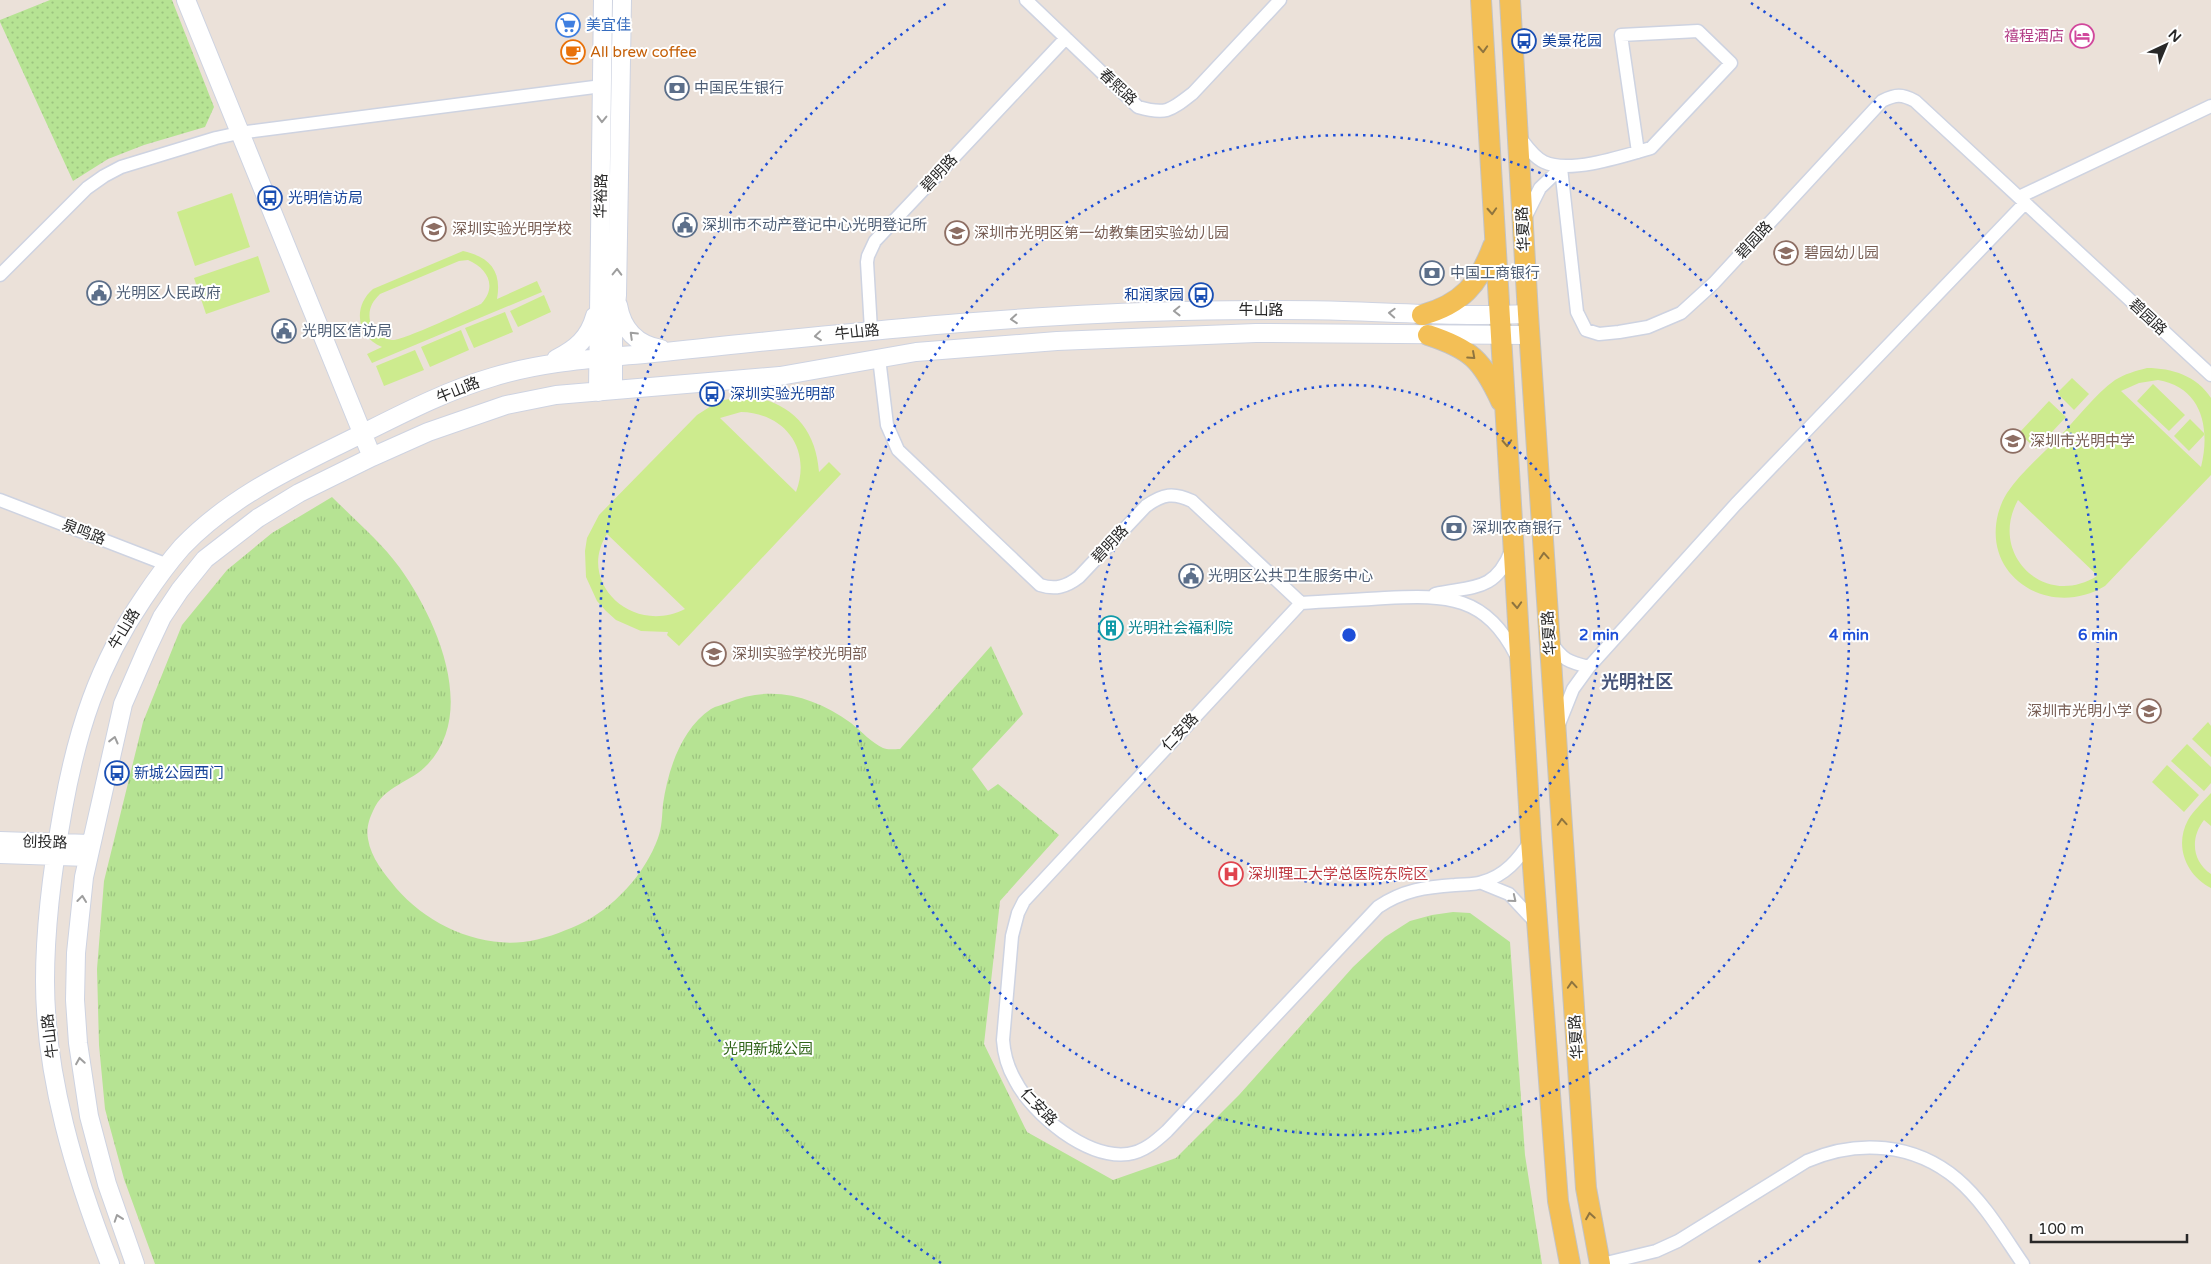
<svg xmlns="http://www.w3.org/2000/svg" width="2211" height="1264" viewBox="0 0 2211 1264" font-family="'Varela Round','Noto Sans SC',sans-serif">
<defs>
<pattern id="grass-tufts" width="24" height="20" patternUnits="userSpaceOnUse" patternTransform="scale(1.25)"><rect width="24" height="20" fill="#b6e393"/><path d="M3 7l-1-3M5 7V3M7 7l1-3M15 17l-1-3M17 17v-4M19 17l1-3" fill="none" stroke="#9cc37f"/></pattern>
<pattern id="garden-dots" width="8" height="8" patternUnits="userSpaceOnUse" patternTransform="scale(1.25)"><rect width="8" height="8" fill="#b6e393"/><path d="M2 2h.1M6 6h.1" fill="none" stroke="#9cc37f" stroke-width="1.8" stroke-linecap="round"/></pattern>
</defs>
<rect width="100%" height="100%" fill="#ebe1d9"/>
<path fill="url(#grass-tufts)" d="M332,497C355,520 381,542 400,568C435,617 478,710 428,764C411,783 384,785 373,811C369,819 366,829 368,839C371,858 384,873 396,888C426,923 476,947 523,942C542,940 562,932 578,925C613,909 645,874 658,838C662,828 662,815 663,804C668,770 681,729 711,709C716,706 722,705 727,703C772,684 813,696 851,723C861,731 872,743 883,748C887,750 895,749 900,749L991,646L1023,714L972,769L988,791L998,784L1059,835L1000,901L984,1044L1027,1132L1113,1180L1176,1158L1239,1095L1353,967L1385,937L1410,921L1432,915L1453,912L1470,913L1510,942L1525,1155L1542,1264H155L124,1179L105,1109L99,1045L97,969L104,881L143,722L182,625L227,570L272,533Z"/>
<path fill="url(#garden-dots)" d="M50,0H172L214,107L205,127L144,145L108,159L73,181L0,22V20Z"/>
<path fill="#cdeb8e" fill-rule="evenodd" d="M232,193L250,247L195,266L177,212Z
M463,251C490,257 502,271 497,299L537,281L542,292L372,363L367,354L382,347C357,337 352,307 373,289ZM468,260C487,268 498,286 481,304C467,310 403,341 392,340C382,339 372,331 370,321C368,309 372,302 380,294L459,261Z
M258,256L270,292L206,314L194,278Z
M544,295L551,312L518,327L510,311Z
M505,312L513,332L474,348L465,328Z
M461,330L469,350L430,367L421,347Z
M415,350L424,370L384,386L376,366Z
M2147,368C2172,368 2197,376 2211,398V475L2105,586C2051,619 1982,578 1998,514C2000,507 2003,499 2007,493C2021,472 2042,455 2059,437C2077,419 2094,395 2115,380C2125,374 2135,371 2147,368ZM2158,380C2201,387 2211,427 2201,467L2121,391L2139,383ZM2018,500L2097,575V576C2044,609 1988,554 2018,500Z
M2072,378L2089,394L2074,410L2057,393Z
M2153,384L2185,415L2169,431L2137,401Z
M745,396C789,400 816,427 819,472L829,462L841,474L679,646L667,635L668,632L641,631L616,620L606,611L597,601L586,577L585,551L587,538L599,515L697,415L719,401ZM741,412C785,413 812,449 796,492L720,418ZM607,534L685,609C632,636 576,582 607,534Z
M2049,401L2066,417L2036,449L2019,433Z
M2190,419L2205,434L2189,451L2174,436Z
M2208,722L2211,726V757L2192,739Z
M2187,744L2211,767V783L2204,791L2171,761Z
M2167,765L2199,795L2184,812L2152,782Z
M2211,793V826L2204,820C2190,838 2192,861 2211,874V888C2186,875 2174,846 2188,820C2194,810 2203,802 2211,793Z"/>
<g fill="none" stroke-linecap="round" stroke-linejoin="round">
<g stroke="#ced3e1" stroke-width="15">
<path id="street" d="M1026,0L1138,107C1166,115 1170,111 1193,93L1280,0
M1518,135C1525,144 1533,157 1544,162C1569,174 1624,156 1651,148L1731,63L1698,31L1621,35L1638,152
M1561,168L1577,312L1586,330L1599,334L1619,332L1648,327L1681,313L1714,283L1882,101C1896,94 1902,94 1915,101L2211,375
M2019,197L2211,106
M1525,218L1540,188L1561,168
M0,275L87,188L104,176L121,167L216,138L239,133L602,86
M871,330L867,262L868,256L875,241L1066,38
M879,358L887,425L898,450L1040,585C1055,590 1066,587 1079,577L1146,506C1163,494 1173,492 1192,501L1301,603C1329,601 1357,600 1385,598C1447,595 1486,595 1517,657
M0,500L168,565
M1435,594C1472,586 1495,592 1511,551
M1301,603L1024,901L1018,913L1012,936L1003,1040C1004,1055 1008,1068 1015,1080C1033,1115 1087,1159 1128,1154C1144,1152 1156,1141 1167,1131L1378,907C1403,890 1426,887 1455,885C1464,884 1474,885 1482,882C1505,876 1519,859 1531,840
M1551,642C1562,660 1569,662 1589,667L1736,504L2025,203
M1559,724L1573,689L1589,667
M1482,883L1509,894L1537,924
M1602,1264L1656,1251L1678,1241L1807,1161C1858,1139 1914,1143 1957,1179C1984,1202 2003,1235 2023,1264"/>
</g>
<g stroke="#ced3e1" stroke-width="20">
<path id="secondary" d="M186,0L372,457
M618,305C622,329 637,345 661,349
M556,359C576,349 589,338 595,316
M613,390V335L617,295L622,0
M598,392L603,0
M0,841L90,844
M0,854L88,857
M110,1264C75,1175 45,1077 45,981C45,923 53,865 63,809C77,731 98,665 143,599C155,581 168,563 182,547C225,502 280,474 335,447C387,422 438,393 493,377C535,364 578,360 621,356C661,353 700,348 740,344C887,329 1034,314 1182,311C1236,310 1290,309 1344,311C1405,313 1466,317 1528,314
M135,1264L107,1184L89,1116L78,1043L75,1000L76,953L84,877L123,704L146,651L162,617L180,590L205,559L258,518L299,493L372,457L428,432L506,405L556,395L780,376L916,352L1057,341L1256,333L1529,335"/>
</g>
<g stroke="#c3c3c3" stroke-width="22">
<path id="primary" d="M1481,0L1531,840L1558,1201L1570,1264
M1510,0L1528,314L1586,1188L1600,1264
M1422,315C1462,304 1479,284 1493,246
M1428,335C1471,349 1482,360 1501,401"/>
</g>
<use href="#street" stroke="#fff" stroke-width="12"/>
<use href="#secondary" stroke="#fff" stroke-width="18"/>
<use href="#primary" stroke="#f3bf56" stroke-width="20"/>
</g>
<defs><path id="oneway-chevron" d="M-2-3.5L2.5 0L-2 3.5" fill="none" stroke-width="1.6" stroke-linecap="round" stroke-linejoin="round" transform="scale(1.25)"/></defs>
<g stroke="#8e743f">
<use href="#oneway-chevron" transform="translate(1483 49) rotate(87)"/>
<use href="#oneway-chevron" transform="translate(1492 211) rotate(87)"/>
<use href="#oneway-chevron" transform="translate(1472 356) rotate(42)"/>
<use href="#oneway-chevron" transform="translate(1507 443) rotate(87)"/>
<use href="#oneway-chevron" transform="translate(1544 556) rotate(-94)"/>
<use href="#oneway-chevron" transform="translate(1517 605) rotate(87)"/>
<use href="#oneway-chevron" transform="translate(1562 822) rotate(-94)"/>
<use href="#oneway-chevron" transform="translate(1572 985) rotate(-94)"/>
<use href="#oneway-chevron" transform="translate(1590 1216) rotate(-99)"/>
</g>
<g stroke="#9e9e9e">
<use href="#oneway-chevron" transform="translate(602 119) rotate(91)"/>
<use href="#oneway-chevron" transform="translate(617 272) rotate(-89)"/>
<use href="#oneway-chevron" transform="translate(1177 311) rotate(179)"/>
<use href="#oneway-chevron" transform="translate(1392 313) rotate(-177)"/>
<use href="#oneway-chevron" transform="translate(1014 319) rotate(176)"/>
<use href="#oneway-chevron" transform="translate(633 335) rotate(-136)"/>
<use href="#oneway-chevron" transform="translate(818 336) rotate(174)"/>
<use href="#oneway-chevron" transform="translate(114 740) rotate(-76)"/>
<use href="#oneway-chevron" transform="translate(82 899) rotate(-84)"/>
<use href="#oneway-chevron" transform="translate(1513 899) rotate(39)"/>
<use href="#oneway-chevron" transform="translate(80 1061) rotate(-99)"/>
<use href="#oneway-chevron" transform="translate(118 1218) rotate(-109)"/>
</g>
<g fill="none" stroke="#1d4ed8" stroke-width="2.5" stroke-dasharray="2.5 5">
<circle cx="1349" cy="635" r="250"/>
<circle cx="1349" cy="635" r="500"/>
<path d="M941 1263A749 749 0 0 1 947 3M1751 3A749 749 0 0 1 1757 1263"/>
</g>
<defs>
<g id="supermarket-ring" transform="scale(1.25)"><circle r="9.5" fill="#fff" stroke="#3f7fe0" stroke-width="1.5"/><path d="M-6-5.5h2.5l.6 2H6L4.5 2H-2.5L-4.4-4H-6ZM-1.5 3.2a1.3 1.3 0 1 0 .1 0ZM3 3.2a1.3 1.3 0 1 0 .1 0Z" fill="#3f7fe0"/></g>
<g id="hotel-ring" transform="scale(1.25)"><circle r="9.5" fill="#fff" stroke="#d1479c" stroke-width="1.5"/><path d="M-6-4.5h1.5V1H6V5H4.5V3h-9V5H-6ZM-4 0a1.8 1.8 0 1 1 3.6 0ZM.5 0V-2.5h3Q6-2.5 6 0Z" fill="#d1479c"/></g>
<g id="bus-ring" transform="scale(1.25)"><circle r="9.5" fill="#fff" stroke="#1a4fb4" stroke-width="1.5"/><path d="M-5-6H5V4H4V6H2V4H-2V6H-4V4H-5ZM-3.5-4V0h7V-4ZM-3.5 1.2v1.5H-2V1.2ZM2 1.2v1.5H3.5V1.2Z" fill="#1a4fb4"/></g>
<g id="cafe-ring" transform="scale(1.25)"><circle r="9.5" fill="#fff" stroke="#e8710a" stroke-width="1.5"/><path d="M-5.5-4.5H6V0H3Q3 3.5 0 3.5H-2.5Q-5.5 3.5-5.5 0ZM3-3.2v2h1.7v-2ZM-6 4.5H4V6H-6Z" fill="#e8710a"/></g>
<g id="bank-ring" transform="scale(1.25)"><circle r="9.5" fill="#fff" stroke="#5c6f8a" stroke-width="1.5"/><path d="M-6-4H6V4H-6ZM0-2.3a2.3 2.3 0 1 0 0 4.6a2.3 2.3 0 1 0 0-4.6Z" fill="#5c6f8a"/></g>
<g id="civic-ring" transform="scale(1.25)"><circle r="9.5" fill="#fff" stroke="#5c6f8a" stroke-width="1.5"/><path d="M-.6-6.5H3V-4.5H.6V-3L4-1V1h2V6H-6V1h2V-1L-.6-3ZM-1.2 2.5V6h2.4V2.5Z" fill="#5c6f8a"/></g>
<g id="school-ring" transform="scale(1.25)"><circle r="9.5" fill="#fff" stroke="#8d6e63" stroke-width="1.5"/><path d="M0-5L7-2L0 1L-7-2ZM-4 1L0 2.5L4 1V4Q0 6-4 4Z" fill="#8d6e63"/></g>
<g id="building-ring" transform="scale(1.25)"><circle r="9.5" fill="#fff" stroke="#0f9aa8" stroke-width="1.5"/><path d="M-4-6H4V6H1V3H-1V6H-4ZM-2.5-4.3h1.7v1.8h-1.7ZM.8-4.3h1.7v1.8H.8ZM-2.5-1h1.7V.8h-1.7ZM.8-1h1.7V.8H.8Z" fill="#0f9aa8"/></g>
<g id="hospital-ring" transform="scale(1.25)"><circle r="9.5" fill="#fff" stroke="#e0444e" stroke-width="1.5"/><path d="M-5-5h3v3.5h4V-5h3V5h-3V1.5h-4V5h-3Z" fill="#e0444e"/></g>
</defs>
<g fill-rule="evenodd">
<use href="#supermarket-ring" x="568" y="25"/>
<use href="#hotel-ring" x="2082" y="36"/>
<use href="#bus-ring" x="1524" y="41"/>
<use href="#cafe-ring" x="573" y="52"/>
<use href="#bank-ring" x="677" y="88"/>
<use href="#bus-ring" x="270" y="198"/>
<use href="#civic-ring" x="685" y="225"/>
<use href="#school-ring" x="434" y="229"/>
<use href="#school-ring" x="957" y="233"/>
<use href="#school-ring" x="1786" y="253"/>
<use href="#bank-ring" x="1432" y="273"/>
<use href="#civic-ring" x="99" y="293"/>
<use href="#bus-ring" x="1201" y="295"/>
<use href="#civic-ring" x="284" y="331"/>
<use href="#bus-ring" x="712" y="394"/>
<use href="#school-ring" x="2013" y="441"/>
<use href="#bank-ring" x="1454" y="528"/>
<use href="#civic-ring" x="1191" y="576"/>
<use href="#building-ring" x="1111" y="628"/>
<use href="#school-ring" x="714" y="654"/>
<use href="#school-ring" x="2149" y="711"/>
<use href="#bus-ring" x="117" y="773"/>
<use href="#hospital-ring" x="1231" y="874"/>
</g>
<g text-anchor="middle" dominant-baseline="central" stroke-width="4" stroke-linejoin="round" paint-order="stroke">
<g font-size="15" fill="#366cbe" stroke="#fff" text-anchor="start">
<text x="586" y="25">美宜佳</text>
</g>
<g font-size="15" fill="#b23c85" stroke="#fff" text-anchor="end">
<text x="2064" y="36">禧程酒店</text>
</g>
<g font-size="15" fill="#164399" stroke="#fff" text-anchor="start">
<text x="1542" y="41">美景花园</text>
<text x="288" y="198">光明信访局</text>
<text x="1184" y="295" text-anchor="end">和润家园</text>
<text x="730" y="394">深圳实验光明部</text>
<text x="134" y="773">新城公园西门</text>
</g>
<g font-size="15" fill="#c56008" stroke="#fff" text-anchor="start">
<text x="590" y="52">All brew coffee</text>
</g>
<g font-size="15" fill="#282828" stroke="#fff">
<text transform="translate(1118 87) rotate(43)">春熙路</text>
<text transform="translate(939 173) rotate(-47)">碧明路</text>
<text transform="translate(601 196) rotate(-89)">华裕路</text>
<text transform="translate(1523 229) rotate(-93)">华夏路</text>
<text transform="translate(1754 240) rotate(-47)">碧园路</text>
<text x="1261" y="310">牛山路</text>
<text transform="translate(2148 317) rotate(43)">碧园路</text>
<text transform="translate(857 332) rotate(-6)">牛山路</text>
<text transform="translate(458 390) rotate(-22)">牛山路</text>
<text transform="translate(84 532) rotate(21)">泉鸣路</text>
<text transform="translate(1110 544) rotate(-47)">碧明路</text>
<text transform="translate(124 629) rotate(-59)">牛山路</text>
<text transform="translate(1549 633) rotate(-94)">华夏路</text>
<text transform="translate(1180 732) rotate(-47)">仁安路</text>
<text transform="translate(45 842) rotate(2)">创投路</text>
<text transform="translate(50 1036) rotate(-97)">牛山路</text>
<text transform="translate(1576 1037) rotate(-94)">华夏路</text>
<text transform="translate(1039 1107) rotate(46)">仁安路</text>
</g>
<g font-size="15" fill="#4e5e75" stroke="#fff" text-anchor="start">
<text x="694" y="88">中国民生银行</text>
<text x="702" y="225">深圳市不动产登记中心光明登记所</text>
<text x="1450" y="273">中国工商银行</text>
<text x="116" y="293">光明区人民政府</text>
<text x="302" y="331">光明区信访局</text>
<text x="1472" y="528">深圳农商银行</text>
<text x="1208" y="576">光明区公共卫生服务中心</text>
</g>
<g font-size="15" fill="#785e54" stroke="#fff" text-anchor="start">
<text x="452" y="229">深圳实验光明学校</text>
<text x="974" y="233">深圳市光明区第一幼教集团实验幼儿园</text>
<text x="1804" y="253">碧园幼儿园</text>
<text x="2030" y="441">深圳市光明中学</text>
<text x="732" y="654">深圳实验学校光明部</text>
<text x="2132" y="711" text-anchor="end">深圳市光明小学</text>
</g>
<g font-size="15" fill="#0d838f" stroke="#fff" text-anchor="start">
<text x="1128" y="628">光明社会福利院</text>
</g>
<g font-size="15" fill="#be3a42" stroke="#fff" text-anchor="start">
<text x="1248" y="874">深圳理工大学总医院东院区</text>
</g>
<g font-size="15" fill="#2f6518" stroke="#fff">
<text x="768" y="1049">光明新城公园</text>
</g>
<g font-size="18" font-weight="bold" fill="#485579" stroke="#fff">
<text x="1637" y="682">光明社区</text>
</g>
</g>
<circle cx="1349" cy="635" r="8" fill="#1d4ed8" stroke="#fff" stroke-width="2.5"/>
<g font-size="15" text-anchor="middle" font-weight="bold" fill="#1d4ed8" stroke="#fff" stroke-width="4" stroke-linejoin="round" paint-order="stroke">
<text x="1599" y="640">2 min</text>
<text x="1849" y="640">4 min</text>
<text x="2098" y="640">6 min</text>
</g>
<g transform="translate(2166 45) rotate(44)" stroke="#ffffff" stroke-width="4" paint-order="stroke">
<path d="M0-4L9 19L0 12L-9 19Z" fill="#282828"/>
<text y="-8" font-size="14" font-weight="bold" text-anchor="middle" fill="#282828">N</text>
</g>
<path d="M2031 1234v8h156v-8" fill="none" stroke="#282828" stroke-width="2.5"/>
<text x="2038" y="1234" font-size="15" fill="#282828" stroke="#ffffff" stroke-width="4" paint-order="stroke">100 m</text>
</svg>
